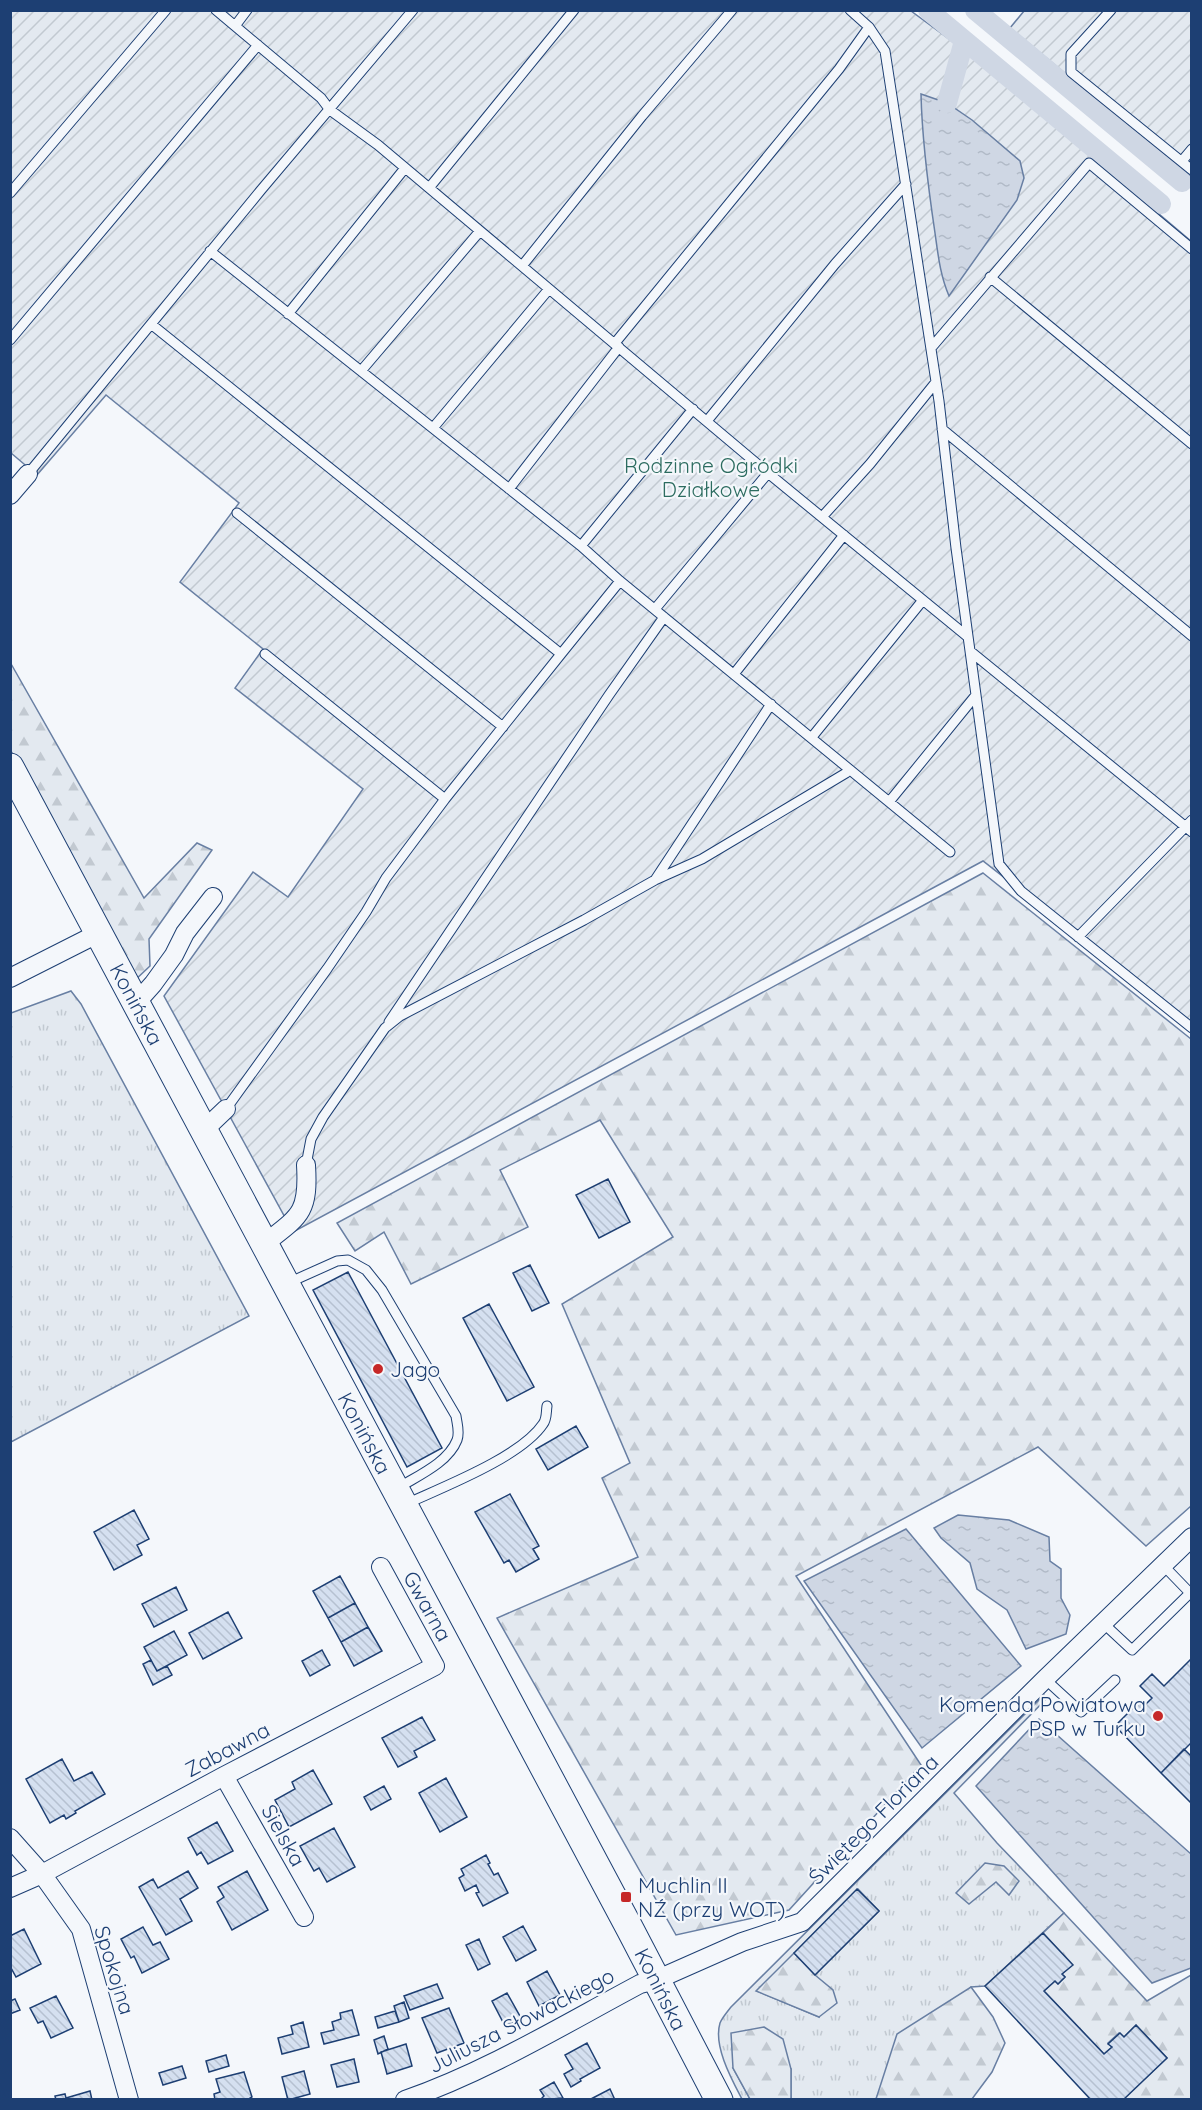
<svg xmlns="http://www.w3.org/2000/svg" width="1202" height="2110" viewBox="0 0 1202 2110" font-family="Quicksand,sans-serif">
<defs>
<pattern id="grass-tufts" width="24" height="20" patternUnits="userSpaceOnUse" patternTransform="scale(1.5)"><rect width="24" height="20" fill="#e3e9f0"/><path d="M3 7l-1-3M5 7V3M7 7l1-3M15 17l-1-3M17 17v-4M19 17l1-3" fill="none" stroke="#c2c9d1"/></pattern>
<pattern id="forest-firs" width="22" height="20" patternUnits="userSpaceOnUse" patternTransform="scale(1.5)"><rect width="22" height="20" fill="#e3e9f0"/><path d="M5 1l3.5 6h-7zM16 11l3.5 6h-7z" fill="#c2c9d1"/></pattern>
<pattern id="garden-furrows" width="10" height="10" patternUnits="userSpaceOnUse" patternTransform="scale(1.5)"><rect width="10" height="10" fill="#e3e9f0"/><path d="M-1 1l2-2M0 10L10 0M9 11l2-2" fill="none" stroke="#c2c9d1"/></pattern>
<pattern id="water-ripples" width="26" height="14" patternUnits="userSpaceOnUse" patternTransform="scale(1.5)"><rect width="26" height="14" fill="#cfd7e4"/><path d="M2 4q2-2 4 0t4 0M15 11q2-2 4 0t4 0" fill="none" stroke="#b1bac7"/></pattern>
<pattern id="building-back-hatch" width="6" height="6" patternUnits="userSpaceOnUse" patternTransform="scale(1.5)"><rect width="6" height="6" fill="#d5e0f0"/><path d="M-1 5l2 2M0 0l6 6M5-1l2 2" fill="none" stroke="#b6c1d1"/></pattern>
</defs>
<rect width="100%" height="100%" fill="#f4f7fb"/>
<path fill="url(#grass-tufts)" stroke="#687fa3" stroke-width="1.5" fill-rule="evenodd" d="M71,991L81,1004L249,1316L11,1442V1013Z
M1044,1695L1046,1699L954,1793L997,1843L1064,1913L985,1986L971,1987L883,2083L876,2099H791V2069L733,2068L750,2099H742C732,2080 713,2046 720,2023C722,2018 727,2012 731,2007ZM858,1889L879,1911L815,1975L819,2017L757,1991Z"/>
<path fill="url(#forest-firs)" stroke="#687fa3" stroke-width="1.5" d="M10,662L144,898L197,843L212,850L149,939L150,966L134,981L11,751Z
M983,873L1191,1039V1506L1146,1546L1038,1447L796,1576L921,1765L789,1910L676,1935L497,1618L638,1557L602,1478L630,1463L562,1304L673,1237L600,1120L500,1170L528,1227L411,1284L384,1232L355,1251L337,1223Z
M985,1863L1004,1866L1019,1881L1009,1895L996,1882L969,1904L956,1893Z
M1064,1913L1147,2001L1191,1975V2099H1123L1167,2058L1136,2025L1124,2037L1119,2033L1108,2043L1112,2047L1104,2054L1044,1991L1055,1981L1058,1984L1065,1977L1062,1974L1072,1965L1043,1933Z
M794,1953L815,1975L833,1990L837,2003L819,2017L756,1991Z
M971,1987L993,2017L1005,2043L992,2072L972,2099H876L897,2034Z
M764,2027L783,2039L791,2069V2099H750L733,2068L731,2033Z"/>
<path fill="url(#garden-furrows)" stroke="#687fa3" stroke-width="1.5" d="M11,11H911L976,59L1191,241V1023L983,861L293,1232L164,996L253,872L288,897L363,789L235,688L263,649L180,582L239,503L106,395L37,475L11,453Z
M1024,11H1191V177L1010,28Z"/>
<path fill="url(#water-ripples)" stroke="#687fa3" stroke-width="1.5" d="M921,94L947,103L972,120L1020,161L1024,178L1017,200L949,296C940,275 938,254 935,233C928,186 922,141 921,94Z
M958,1515L1009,1520L1049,1537L1050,1561L1061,1569V1598L1070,1615L1066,1634L1026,1649L1007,1610L977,1589L970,1563L941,1538L934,1528Z
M906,1529L1021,1666L922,1748L804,1581Z
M1039,1719L1191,1854V1968L1152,1983L976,1786Z"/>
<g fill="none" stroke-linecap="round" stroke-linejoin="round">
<path stroke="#cfd7e4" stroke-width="20" d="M928,10L1161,204
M975,10L1182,182
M947,103L964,41"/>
</g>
<path fill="url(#building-back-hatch)" stroke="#1d3f73" stroke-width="1.5" d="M608,1179L630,1222L599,1238L576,1195Z
M530,1265L549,1303L532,1311L513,1273Z
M348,1272L442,1448L407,1467L313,1290Z
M489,1304L534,1387L507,1401L463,1318Z
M576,1426L588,1447L548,1470L536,1449Z
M510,1494L539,1546L533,1549L539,1559L516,1572L509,1560L504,1563L475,1512Z
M134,1510L149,1539L137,1545L142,1555L114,1570L94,1532Z
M340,1576L355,1603L328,1618L313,1591Z
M176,1587L187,1610L154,1627L142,1604Z
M355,1603L368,1627L341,1642L328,1618Z
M228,1612L242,1638L203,1659L189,1633Z
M368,1627L382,1651L354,1666L341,1642Z
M174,1631L187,1655L157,1671L144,1647Z
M322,1650L330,1665L310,1676L302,1661Z
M1192,1658V1742L1161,1773L1115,1726L1139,1702L1143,1707L1152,1698L1140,1686L1152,1674L1164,1686Z
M151,1660L157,1671L167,1666L172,1675L153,1685L143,1664Z
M422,1717L435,1740L414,1751L417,1757L398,1767L382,1738Z
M1184,1749L1192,1757V1804L1161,1773Z
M62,1759L74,1781L92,1772L105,1794L75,1811L76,1813L66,1819L64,1815L50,1823L26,1779Z
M313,1770L332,1804L289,1827L275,1800L295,1789L292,1782Z
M446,1778L467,1817L440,1832L419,1793Z
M384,1786L391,1799L371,1810L364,1797Z
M217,1822L233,1851L208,1864L201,1852L197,1855L188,1838Z
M334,1828L355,1867L327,1882L319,1868L314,1871L300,1846Z
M486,1855L490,1863L488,1864L494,1875L498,1873L508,1893L483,1906L476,1893L479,1892L476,1885L465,1891L459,1878L464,1875L461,1869Z
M188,1871L198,1888L180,1899L192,1921L166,1935L139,1887L153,1879L158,1888Z
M247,1871L268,1910L232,1930L217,1902L224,1897L218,1887Z
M857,1889L879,1911L815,1975L794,1953Z
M523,1926L536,1950L516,1961L503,1937Z
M143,1927L153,1945L160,1942L169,1959L142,1973L134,1956L131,1958L121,1939Z
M24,1929L41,1964L16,1977L10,1966V1936Z
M1043,1933L1073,1965L1062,1974L1065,1977L1058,1984L1055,1981L1044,1991L1104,2054L1112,2047L1108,2044L1120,2033L1124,2037L1136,2025L1167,2058L1123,2100H1091L985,1986Z
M479,1939L490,1964L478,1970L466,1945Z
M547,1971L560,1995L539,2006L527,1982Z
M437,1984L443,1998L410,2010L404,1996Z
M507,1993L521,2018L505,2026L492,2001Z
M56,1996L73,2028L51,2038L43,2021L38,2023L30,2008Z
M15,1999L20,2010L10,2014V2001Z
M404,2002L409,2018L399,2022L394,2006Z
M449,2008L464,2043L437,2053L422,2018Z
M352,2010L359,2035L324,2044L321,2033L334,2030L332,2022L341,2019L340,2013Z
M395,2011L399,2022L378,2028L375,2017Z
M303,2022L309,2047L282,2054L278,2038L293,2034L291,2026Z
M384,2036L388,2049L378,2054L374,2040Z
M587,2043L600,2068L580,2079L581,2081L571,2087L564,2074L573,2069L565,2055Z
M406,2044L412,2066L387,2074L381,2052Z
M226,2055L229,2066L209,2072L206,2061Z
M354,2059L359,2082L337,2087L331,2065Z
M182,2066L186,2078L163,2085L159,2073Z
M304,2071L310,2094L288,2100L282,2077Z
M244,2072L252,2097L247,2100H215L214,2094L220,2092L216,2079Z
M554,2082L563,2098L540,2100L544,2096L540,2090Z
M610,2089L615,2100H589Z
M90,2091L92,2100H56L55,2096L65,2094L66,2098Z"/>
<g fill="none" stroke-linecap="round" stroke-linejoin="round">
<g stroke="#1d3f73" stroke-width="11">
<path id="service" d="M216,10L235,26
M247,10L235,26L321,98L330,110L378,145L768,473L655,609
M850,10L869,27L885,51L939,401L956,548L999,864L1021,891L1192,1028
M1111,10L1071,54V72L1192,170
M1182,161L1192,149
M429,188L574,10
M10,193L166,10
M210,251L581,546L620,581L849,769L846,773L702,859L655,880L584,920L400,1016L385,1028L323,1117L311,1139L306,1165
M522,266L642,116L732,10
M990,277L1192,444
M288,314L405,168
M151,324L561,654L620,581
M10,340L258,45
M615,343L839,69L869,27
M931,348L1089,163L1192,249
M361,371L480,231
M707,421L835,264L906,184
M433,428L549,289
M942,429L1192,636
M768,473L968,637
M28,474L261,190L413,10
M509,489L619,347
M237,513L503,727
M822,517L870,464L936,382
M581,546L693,409
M970,651L1192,832
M265,654L445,799
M734,674L844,535
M812,737L923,600
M849,769L950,852
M889,802L976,695
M655,880L771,704
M1078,937L1192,820
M389,1022L609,695L664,617
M226,1109L327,969L366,912L386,878L445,799L561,654
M288,1283L337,1261L348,1260L366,1270L382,1290L456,1416C457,1424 460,1432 457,1440C448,1463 417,1476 398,1488
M406,1504C443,1487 521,1457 543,1424C547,1419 546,1412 547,1406
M1163,1565L1192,1595
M1103,1623L1132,1650L1190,1593
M1045,1679L1081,1712L1115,1680"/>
</g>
<g stroke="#1d3f73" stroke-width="20">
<path id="minor" d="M10,495L28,474
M10,978L99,933
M136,1003L153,984L174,955L185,933L213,897
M204,1130L226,1109
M264,1244C300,1216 309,1213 306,1165
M224,1776L304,1917
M10,1838L42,1874L81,1929L129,2100
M10,1888L42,1874L224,1776L435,1666L381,1567
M405,2100C488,2071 563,2025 640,1984L656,1980L742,1942L802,1922L1045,1679L1192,1537"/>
</g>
<g stroke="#1d3f73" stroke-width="29">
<path id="primary" d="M10,767L630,1929L719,2100"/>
</g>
<use href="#service" stroke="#f4f7fb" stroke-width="9"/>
<use href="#minor" stroke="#f4f7fb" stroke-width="18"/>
<use href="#primary" stroke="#f4f7fb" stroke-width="27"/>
</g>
<g fill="#c62828" stroke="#f4f7fb" stroke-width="2">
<circle cx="378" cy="1369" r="6"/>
<circle cx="1158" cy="1716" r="6"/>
<rect x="620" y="1891" width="12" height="12" rx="3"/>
</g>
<g text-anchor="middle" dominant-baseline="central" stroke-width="4.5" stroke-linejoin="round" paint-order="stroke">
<g font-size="21" fill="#2c6c60" stroke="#f4f7fb">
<text x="711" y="465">Rodzinne Ogródki<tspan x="711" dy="24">Działkowe</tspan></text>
</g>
<g font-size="21" fill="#1d3f73" stroke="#f4f7fb">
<text transform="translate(137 1004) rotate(62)">Konińska</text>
<text transform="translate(365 1433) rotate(62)">Konińska</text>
<text transform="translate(428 1606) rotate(61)">Gwarna</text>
<text transform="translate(227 1749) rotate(-28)">Zabawna</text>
<text transform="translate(873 1819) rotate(-45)">Świętego Floriana</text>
<text transform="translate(284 1835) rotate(61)">Sielska</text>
<text transform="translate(115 1970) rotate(73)">Spokojna</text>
<text transform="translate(661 1989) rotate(63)">Konińska</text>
<text transform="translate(521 2020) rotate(-27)">Juliusza Słowackiego</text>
</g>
<g font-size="21" fill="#1d3f73" stroke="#f4f7fb" text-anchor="start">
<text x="390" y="1369">Jago</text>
<text x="1146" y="1704" text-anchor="end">Komenda Powiatowa<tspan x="1146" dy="24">PSP w Turku</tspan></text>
<text x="638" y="1885">Muchlin II<tspan x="638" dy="24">NŹ (przy WOT)</tspan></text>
</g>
</g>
<rect width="1202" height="2110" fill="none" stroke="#1d3f73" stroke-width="24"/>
</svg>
